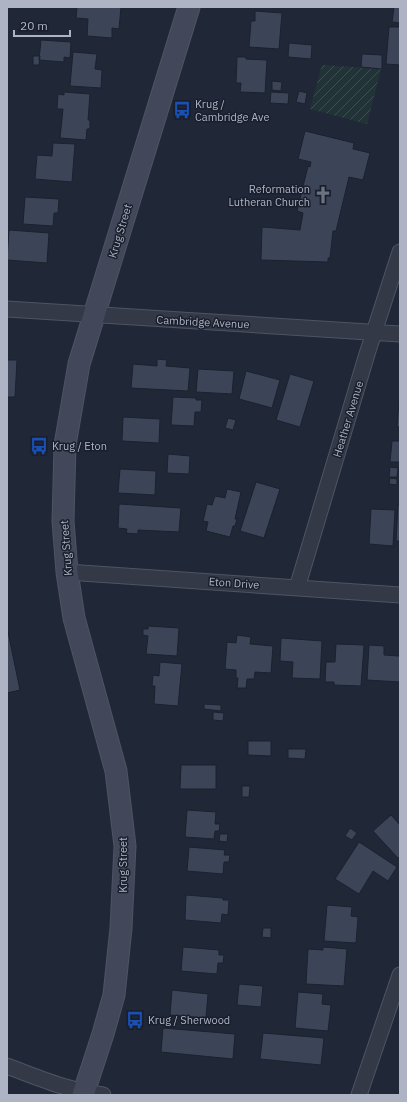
<svg xmlns="http://www.w3.org/2000/svg" width="407" height="1102" viewBox="0 0 407 1102" font-family="'IBM Plex Sans',sans-serif">
<defs>
<pattern id="garden-furrows" width="10" height="10" patternUnits="userSpaceOnUse"><rect width="10" height="10" fill="#223338"/><path d="M-1 1l2-2M0 10L10 0M9 11l2-2" fill="none" stroke="#404e53"/></pattern>
</defs>
<rect width="100%" height="100%" fill="#202737"/>
<path fill="url(#garden-furrows)" d="M322,65L381,69L367,124L310,109Z"/>
<path fill="#3c4557" stroke="#1b212e" d="M77,7H121L119,29L112,28V38L87,36L88,19L76,18Z
M394,7H400V23L392,22Z
M255,11L282,13L279,49L249,47L251,21H255Z
M389,27H400V65L386,64Z
M41,40L71,42L70,58L64,57V62L39,60Z
M289,43L312,45L311,59L288,57Z
M73,52L97,54L95,69L102,70L101,88L70,86Z
M362,54L382,55V69L361,67Z
M33,56H40L39,65H33Z
M237,57H246V59L267,60L265,93L240,92L241,83H236Z
M272,81L282,82L281,91L272,90Z
M299,91L307,93L305,104L296,102Z
M64,92L90,94L88,120H90V129H87L86,140L60,138L63,109H57L58,94L64,95Z
M271,92L289,93L288,104L270,103Z
M305,131L354,143L353,149L370,153L363,180L349,177L336,231H333L330,258H328V262L261,260L262,227L300,230L303,213L297,211L308,166L310,167L311,162L298,159Z
M53,143L75,144L72,182L35,179L37,155L52,156Z
M25,197L59,199L58,213H54L53,226L23,224Z
M9,230L49,233L47,263L7,260Z
M157,359L167,360L166,366L190,368L188,391L131,388L133,364L157,366Z
M7,360H17L15,397H7Z
M198,369L234,371L232,394L196,392Z
M246,371L280,380L272,408L239,399Z
M290,374L314,381L300,427L276,420Z
M173,397L196,398V400H202L201,412H195L194,426L171,425Z
M399,400H400V427H397Z
M123,417L160,419L159,443L122,441Z
M228,418L236,420L233,430L225,428Z
M392,441H400V462H390Z
M168,454L190,456L189,474L167,473Z
M390,467L398,468L397,477H389Z
M120,469L156,471L155,495L118,493Z
M390,478L397,479V485L389,484Z
M256,482L280,489L264,538L240,531Z
M227,489L241,492L235,519H237L235,526H233L230,537L206,531L208,522L203,521L207,504L212,505L215,496L225,498Z
M119,504L181,508L179,532L138,530V534L126,533L127,529L118,528Z
M398,505H400V541H396Z
M371,509L395,510L393,546L369,544Z
M148,626L179,628L177,656L146,654L148,636L143,635V629H148Z
M7,627L20,690L7,693Z
M237,635L251,637L250,644L273,646L271,673L255,672L254,679H247L246,688H237L238,678H236V670L225,669L227,642L236,643Z
M281,638L322,641L320,679L292,678L293,662L280,661Z
M336,644L364,645L361,686L334,685V682H325L326,662H335Z
M369,645L384,646V655L399,656L400,648V682L367,680Z
M160,662L182,664L178,706L154,704L155,686H152L153,675L159,676Z
M204,704L221,705V711L204,709Z
M213,712L224,713L223,721L213,720Z
M248,741H271V756L248,755Z
M288,749H306L305,759L288,758Z
M181,765H216V789H180Z
M242,786H250L249,797H242Z
M187,810L216,812L215,824H220L219,831H215L214,839L185,837Z
M391,815L399,824L400,823V856L398,858L373,831Z
M350,828L357,833L352,840L345,836Z
M220,834H228L227,842L219,841Z
M359,842L397,867L388,881L373,871L359,894L335,879Z
M189,847L225,850L224,855H230L229,862H224L223,874L187,871Z
M186,895L223,898V900H229L228,915L222,914L221,923L185,920Z
M327,905L352,907L351,916L358,917L356,943L324,941Z
M263,928H271V938L262,937Z
M183,947L219,950V955H224L223,963H218L217,974L181,971Z
M323,947L347,949L344,986L306,984L308,949L323,950Z
M239,984L263,986L261,1007L237,1005Z
M172,990L208,994L206,1018L170,1015Z
M298,992L323,994L322,1004L331,1005L328,1031L295,1028Z
M163,1028L235,1034L233,1059L161,1052Z
M263,1033L324,1038L321,1065L260,1059Z"/>
<g fill="none" stroke-linecap="round" stroke-linejoin="round">
<g stroke="#4e5462" stroke-width="17">
<path id="street" d="M7,309L400,334
M67,572L400,595
M297,588L367,354L400,252
M7,1066C39,1078 69,1091 103,1095
M359,1095L400,975"/>
</g>
<g stroke="#4e5462" stroke-width="23">
<path id="secondary" d="M83,1095L103,1034L114,995L121,928L125,846L116,771L74,618L67,572L63,521L65,445L79,364L189,7"/>
</g>
<use href="#street" stroke="#343947" stroke-width="15"/>
<use href="#secondary" stroke="#42485a" stroke-width="21"/>
</g>
<defs>
<g id="bus-bare" transform="scale(1.38)"><path d="M-5-6H5V4H4V6H2V4H-2V6H-4V4H-5ZM-3.5-4V0h7V-4ZM-3.5 1.2v1.5H-2V1.2ZM2 1.2v1.5H3.5V1.2Z" fill="#1a4fb4" stroke="#191f2c" stroke-width="2.5" paint-order="stroke"/></g>
<g id="church-bare" transform="scale(1.38)"><path d="M-1.2-6h2.4v3.5h3.3v2.4h-3.3V6h-2.4V-.1h-3.3v-2.4h3.3Z" fill="#6b7280" stroke="#191f2c" stroke-width="2.5" paint-order="stroke"/></g>
</defs>
<g fill-rule="evenodd">
<use href="#bus-bare" x="182" y="110"/>
<use href="#church-bare" x="323" y="195"/>
<use href="#bus-bare" x="39" y="446"/>
<use href="#bus-bare" x="135" y="1020"/>
</g>
<g text-anchor="middle" dominant-baseline="central" stroke-width="3" stroke-linejoin="round" paint-order="stroke">
<g font-size="11" fill="#aeb4c4" stroke="#191f2c" text-anchor="start">
<text x="195" y="104">Krug /<tspan x="195" dy="13">Cambridge Ave</tspan></text>
<text x="310" y="189" text-anchor="end">Reformation<tspan x="310" dy="13">Lutheran Church</tspan></text>
<text x="52" y="446">Krug / Eton</text>
<text x="148" y="1020">Krug / Sherwood</text>
</g>
<g font-size="11" fill="#aeb4c4" stroke="#191f2c">
<text transform="translate(120 231) rotate(-73)">Krug Street</text>
<text transform="translate(203 322) rotate(3)">Cambridge Avenue</text>
<text transform="translate(348 419) rotate(-73)">Heather Avenue</text>
<text transform="translate(66 548) rotate(-94)">Krug Street</text>
<text transform="translate(234 583) rotate(4)">Eton Drive</text>
<text transform="translate(123 865) rotate(-90)">Krug Street</text>
</g>
</g>
<rect width="407" height="1102" fill="none" stroke="#aeb4c4" stroke-width="16"/>
<path d="M14 30v6h56v-6" fill="none" stroke="#aeb4c4" stroke-width="2"/>
<text x="20" y="30" font-size="12" fill="#aeb4c4" stroke="#191f2c" stroke-width="3" paint-order="stroke">20 m</text>
</svg>
